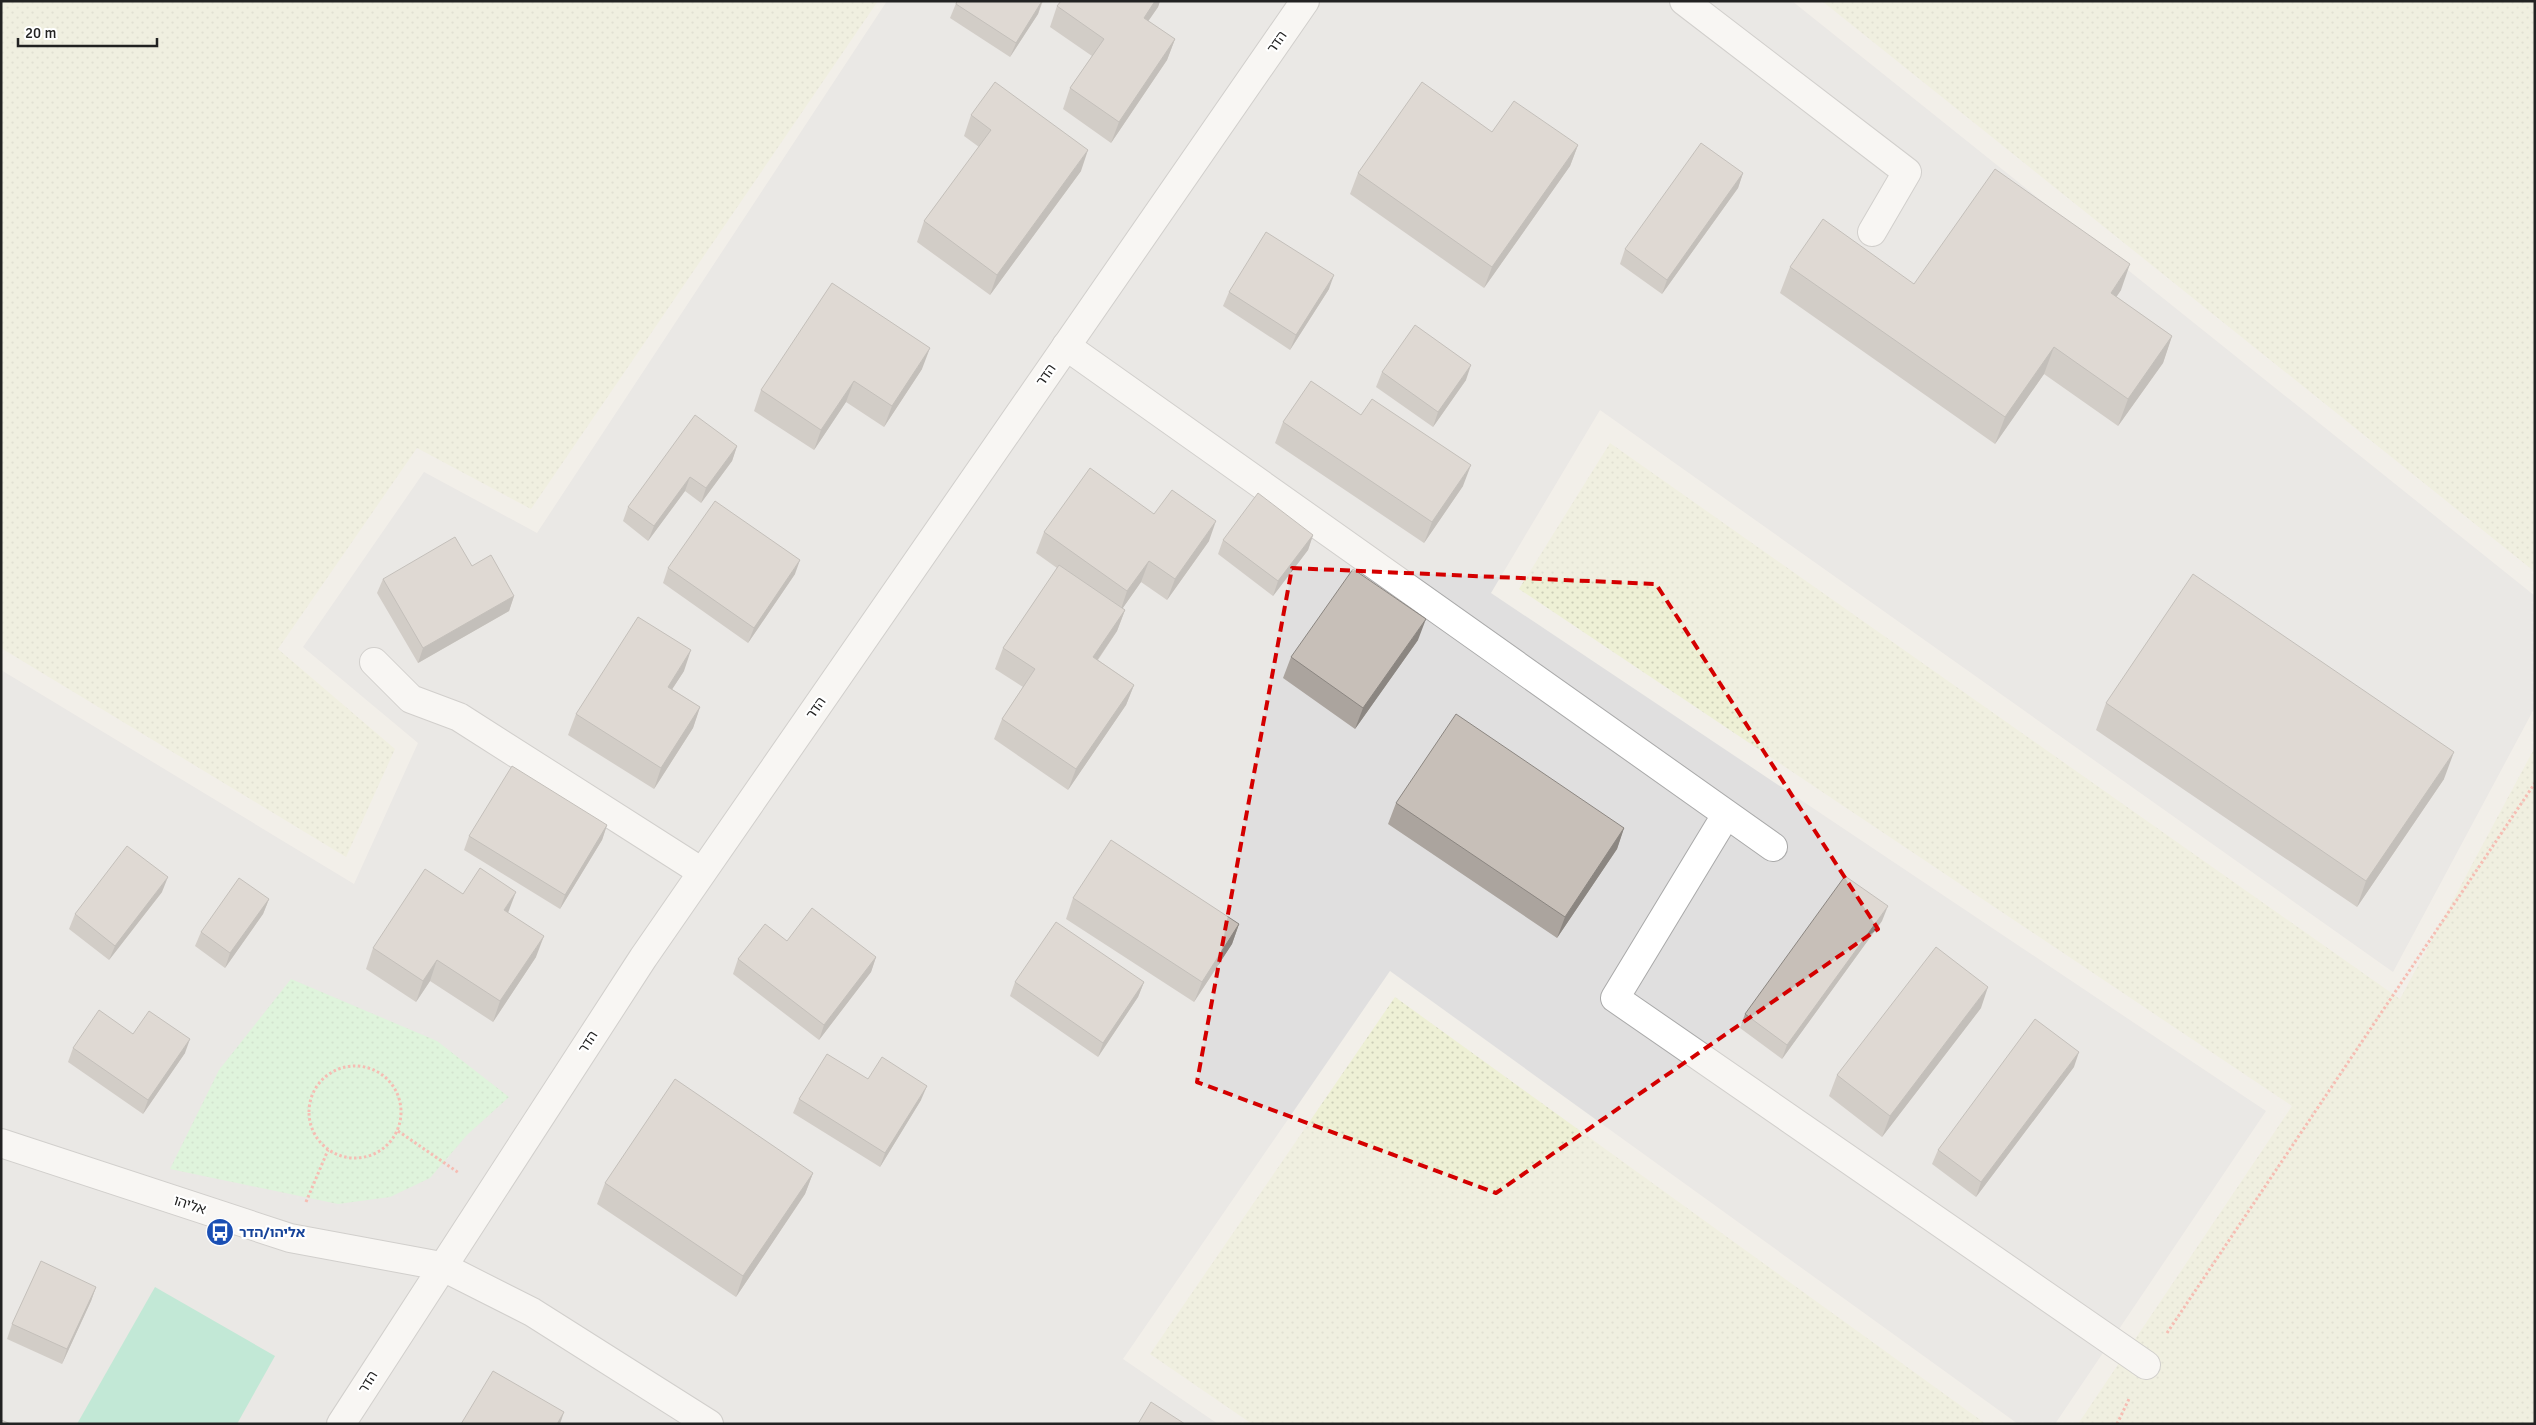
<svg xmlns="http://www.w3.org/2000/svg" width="2536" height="1425" viewBox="0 0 2536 1425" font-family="Signika,'Noto Sans Hebrew',sans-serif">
<defs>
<pattern id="farmland-dots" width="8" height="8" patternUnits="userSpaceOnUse" patternTransform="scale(1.25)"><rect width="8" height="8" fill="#eef0d5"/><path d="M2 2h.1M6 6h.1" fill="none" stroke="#ccceb7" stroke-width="1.8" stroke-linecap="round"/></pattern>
<pattern id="park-dots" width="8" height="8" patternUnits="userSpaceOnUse" patternTransform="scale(1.25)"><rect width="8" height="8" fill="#c8facc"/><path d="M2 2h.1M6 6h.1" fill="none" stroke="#acd6af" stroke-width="1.8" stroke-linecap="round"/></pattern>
</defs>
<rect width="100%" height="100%" fill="#f2efe9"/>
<path fill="#e0dfdf" d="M887,1H1792L2535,596V707L2393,972L1600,410L1491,593L2266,1111L2055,1424H2018L1390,971L1123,1359L1218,1424H1V670L354,884L418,743L303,647L424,472L537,533Z"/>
<path fill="url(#farmland-dots)" d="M1,1H878L531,509L417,448L278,649L395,749L346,857L1,648Z
M1822,1H2535V572Z
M1610,443L2400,999L2535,747V1424H2078L2292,1106L1519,589Z
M1395,997L1986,1424H1252L1150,1354Z"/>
<path fill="url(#park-dots)" d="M291,979L437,1041L509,1097L467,1135L430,1178L390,1197L338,1204L170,1169L219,1070Z"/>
<path fill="#88e0be" d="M155,1287L275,1356L237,1424H77Z"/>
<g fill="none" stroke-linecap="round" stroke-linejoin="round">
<g stroke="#a9a9a9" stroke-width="30">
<path id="lane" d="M1684,1L1907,172L1872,232
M1066,346L1773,847
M374,662L411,699L459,717L702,872
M1726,815L1615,998L2146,1365
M441,1266L532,1312L709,1424"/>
</g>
<g stroke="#a9a9a9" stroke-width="30">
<path id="street" d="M1,1143L290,1238L441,1266
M341,1424L643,958L1305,1"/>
</g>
<path stroke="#fa8072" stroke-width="3" stroke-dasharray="2.5 2.5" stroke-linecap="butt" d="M309 1112a46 46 0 1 1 92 0a46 46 0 1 1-92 0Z
M398,1131L459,1173
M306,1202L328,1150
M2167,1333L2535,783
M2117,1424L2129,1399"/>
<use href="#lane" stroke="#fff" stroke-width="28"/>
<use href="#street" stroke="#fff" stroke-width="28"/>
</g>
<path fill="#aba49e" d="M957,1H1043L1038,14L1010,57L950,18Z
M1061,1H1160L1158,7L1148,21L1175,39L1167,60L1111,143L1063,109L1070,88L1092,56L1050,27L1057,6Z
M971,115L1081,171L990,295L917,242L924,221L979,147L964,136Z
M1492,132L1578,145L1570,166L1484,288L1350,194L1358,173Z
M1743,173L1738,188L1662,294L1620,264L1625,249Z
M1790,267L1914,284L2121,290L2116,297L2172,336L2163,363L2118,426L2044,374L1995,444L1780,293Z
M1329,289L1290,350L1223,306L1229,292Z
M922,369L884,427L846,402L814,450L754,411L761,390Z
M1382,372L1466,380L1433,427L1376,387Z
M1283,422L1463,486L1424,543L1275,443Z
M737,446L732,461L701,503L685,491L648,541L623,521L628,507Z
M1154,514L1209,541L1167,600L1141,582L1122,609L1125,610L1117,631L1098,660L1134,685L1126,705L1068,790L994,739L1002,719L1023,687L995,669L1003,648L1057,568L1036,553L1044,532Z
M1313,535L1308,550L1273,596L1218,554L1223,540Z
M472,566L514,596L509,611L418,663L377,593L383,579Z
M668,568L795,574L748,643L663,583Z
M1418,640L1355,729L1283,678L1291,657Z
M684,671L672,689L700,707L693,728L654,789L568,735L576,714Z
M2106,703L2444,779L2357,907L2096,730Z
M1396,803L1624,828L1617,849L1557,938L1388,824Z
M607,825L602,840L560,909L464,850L469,836Z
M162,892L109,960L69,929L75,914Z
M463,894L508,913L536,957L493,1022L430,981L416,1002L366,969L373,948Z
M1073,898L1239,924L1232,944L1194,1002L1066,919Z
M269,899L263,914L225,968L195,946L201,932Z
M1882,921L1782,1059L1740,1028L1745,1014Z
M787,941L876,957L871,972L819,1040L733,974L738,959Z
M1015,982H1144L1138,997L1098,1057L1010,996Z
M1981,1008L1882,1137L1829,1096L1837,1075Z
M133,1034L185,1053L143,1114L68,1062L73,1048Z
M2074,1067L1976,1197L1932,1164L1938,1150Z
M868,1079L921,1100L880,1167L793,1113L799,1099Z
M813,1173L805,1194L736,1297L597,1204L605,1183Z
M96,1287L91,1301L62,1364L7,1339L12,1324Z"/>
<path fill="#8b8681" d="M1042,1L1038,14L1010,57L1016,43Z
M1155,1H1160L1158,7L1136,39L1144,18Z
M1175,39L1167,60L1111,143L1119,122Z
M1578,145L1570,166L1484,288L1492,267Z
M1088,150L1081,171L990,295L997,275Z
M1743,173L1738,188L1662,294L1667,280Z
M2130,264L2121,290L2101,320L2111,293Z
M1334,275L1329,289L1290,350L1296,335Z
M2172,336L2163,363L2118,426L2128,399Z
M2054,347L2044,374L1995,444L2005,417Z
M930,348L922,369L884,427L892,406Z
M1471,365L1466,380L1433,427L1438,412Z
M854,381L846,402L814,450L821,430Z
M737,446L732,461L701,503L706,488Z
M1471,465L1463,486L1424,543L1432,522Z
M690,477L685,491L648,541L654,526Z
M1216,521L1209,541L1167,600L1175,579Z
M1313,535L1308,550L1273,596L1278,581Z
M800,560L795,574L748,643L754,628Z
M1149,561L1141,582L1120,612L1127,591Z
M514,596L509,611L418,663L423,648Z
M1125,610L1117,631L1085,678L1093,657Z
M1426,619L1418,640L1355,729L1363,708Z
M691,650L684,671L660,708L668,687Z
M1134,685L1126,705L1068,790L1076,769Z
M700,707L693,728L654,789L661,768Z
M2454,752L2444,779L2357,907L2366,881Z
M607,825L602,840L560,909L565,895Z
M1624,828L1617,849L1557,938L1565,917Z
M168,877L162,892L109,960L115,946Z
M516,892L508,913L504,910Z
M269,899L263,914L225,968L230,953Z
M1888,906L1882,921L1782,1059L1787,1045Z
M1239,924L1232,944L1194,1002L1202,982Z
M544,936L536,957L493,1022L500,1001Z
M876,957L871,972L819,1040L824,1025Z
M437,960L430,981L416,1002L423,981Z
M1144,982L1138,997L1098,1057L1103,1043Z
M1988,987L1981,1008L1882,1137L1890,1116Z
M190,1039L185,1053L143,1114L148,1100Z
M2079,1052L2074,1067L1976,1197L1981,1182Z
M927,1086L921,1100L880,1167L885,1153Z
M813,1173L805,1194L736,1297L743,1276Z
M96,1287L91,1301L62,1364L67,1349Z
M564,1412L560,1424H557Z"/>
<path fill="#c7bfb8" stroke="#8b8681" d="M957,1H1042L1016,43L956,4Z
M1061,1H1155L1144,18L1175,39L1119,122L1070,88L1104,39L1057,6Z
M995,82L1088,150L997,275L924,221L991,130L971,115Z
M1422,82L1492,132L1514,101L1578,145L1492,267L1358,173Z
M1701,143L1743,173L1667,280L1625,249Z
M1995,169L2130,264L2111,293L2172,336L2128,399L2054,347L2005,417L1790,267L1823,219L1914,284Z
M1266,232L1334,275L1296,335L1229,292Z
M832,283L930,348L892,406L854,381L821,430L761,390Z
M1415,325L1471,365L1438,412L1382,372Z
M1311,381L1361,415L1372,399L1471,465L1432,522L1283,422Z
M695,415L737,446L706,488L690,477L654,526L628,507Z
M1090,468L1154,514L1172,490L1216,521L1175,579L1149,561L1127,591L1044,532Z
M1258,493L1313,535L1278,581L1223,540Z
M715,501L800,560L754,628L668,568Z
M455,537L472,566L491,555L514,596L423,648L383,579Z
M1059,565L1125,610L1093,657L1134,685L1076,769L1002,719L1035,669L1003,648Z
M1353,569L1426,619L1363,708L1291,657Z
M2193,574L2454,752L2366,881L2106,703Z
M638,617L691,650L668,687L700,707L661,768L576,714Z
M1456,714L1624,828L1565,917L1396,803Z
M512,766L607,825L565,895L469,836Z
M1111,840L1239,924L1202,982L1073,898Z
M127,846L168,877L115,946L75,914Z
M480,868L516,892L504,910L544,936L500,1001L437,960L423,981L373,948L425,869L463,894Z
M1845,876L1888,906L1787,1045L1745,1014Z
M239,878L269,899L230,953L201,932Z
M812,908L876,957L824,1025L738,959L765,924L787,941Z
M1056,922L1144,982L1103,1043L1015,982Z
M1936,947L1988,987L1890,1116L1837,1075Z
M99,1010L133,1034L149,1011L190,1039L148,1100L73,1048Z
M2035,1019L2079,1052L1981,1182L1938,1150Z
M827,1054L868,1079L882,1057L927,1086L885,1153L799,1099Z
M675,1079L813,1173L743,1276L605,1183Z
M41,1261L96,1287L67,1349L12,1324Z
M493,1371L564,1412L557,1424H461Z
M1151,1402L1185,1424H1138Z
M1,1420L11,1424H1Z"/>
<path d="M0 0H2536V1425H0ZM1292,568L1656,584L1878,929L1496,1193L1197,1082Z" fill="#f2efe9" fill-opacity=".55" fill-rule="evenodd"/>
<path fill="none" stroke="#d40000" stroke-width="4" stroke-dasharray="10 6" stroke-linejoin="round" d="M1292,568L1656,584L1878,929L1496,1193L1197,1082Z"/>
<defs>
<g id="bus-disc" transform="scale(1.4375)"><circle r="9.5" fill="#1a4fb4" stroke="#fff"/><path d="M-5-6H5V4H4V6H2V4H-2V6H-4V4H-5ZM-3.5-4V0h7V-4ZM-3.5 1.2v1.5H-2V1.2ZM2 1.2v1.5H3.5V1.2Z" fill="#fff"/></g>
</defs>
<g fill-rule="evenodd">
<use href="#bus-disc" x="220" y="1232"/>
</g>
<g text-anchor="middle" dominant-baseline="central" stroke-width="4.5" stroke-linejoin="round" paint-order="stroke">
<g font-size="14" fill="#222" stroke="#fff">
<text transform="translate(1277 42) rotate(-55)">הדר</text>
<text transform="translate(1046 375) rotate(-55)">הדר</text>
<text transform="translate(816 708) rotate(-55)">הדר</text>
<text transform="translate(588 1042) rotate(-57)">הדר</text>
<text transform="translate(190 1205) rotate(18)">אליהו</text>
<text transform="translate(368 1382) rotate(-58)">הדר</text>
</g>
<g font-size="14" font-weight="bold" fill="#164399" stroke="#fff" text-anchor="start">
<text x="239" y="1232">אליהו/הדר</text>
</g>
</g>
<rect width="2536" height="1425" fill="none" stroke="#222222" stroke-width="5"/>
<path d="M18 38v8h139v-8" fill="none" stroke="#222222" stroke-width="2.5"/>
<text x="25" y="38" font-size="15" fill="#222222" stroke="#ffffff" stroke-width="4" paint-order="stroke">20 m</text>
</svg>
